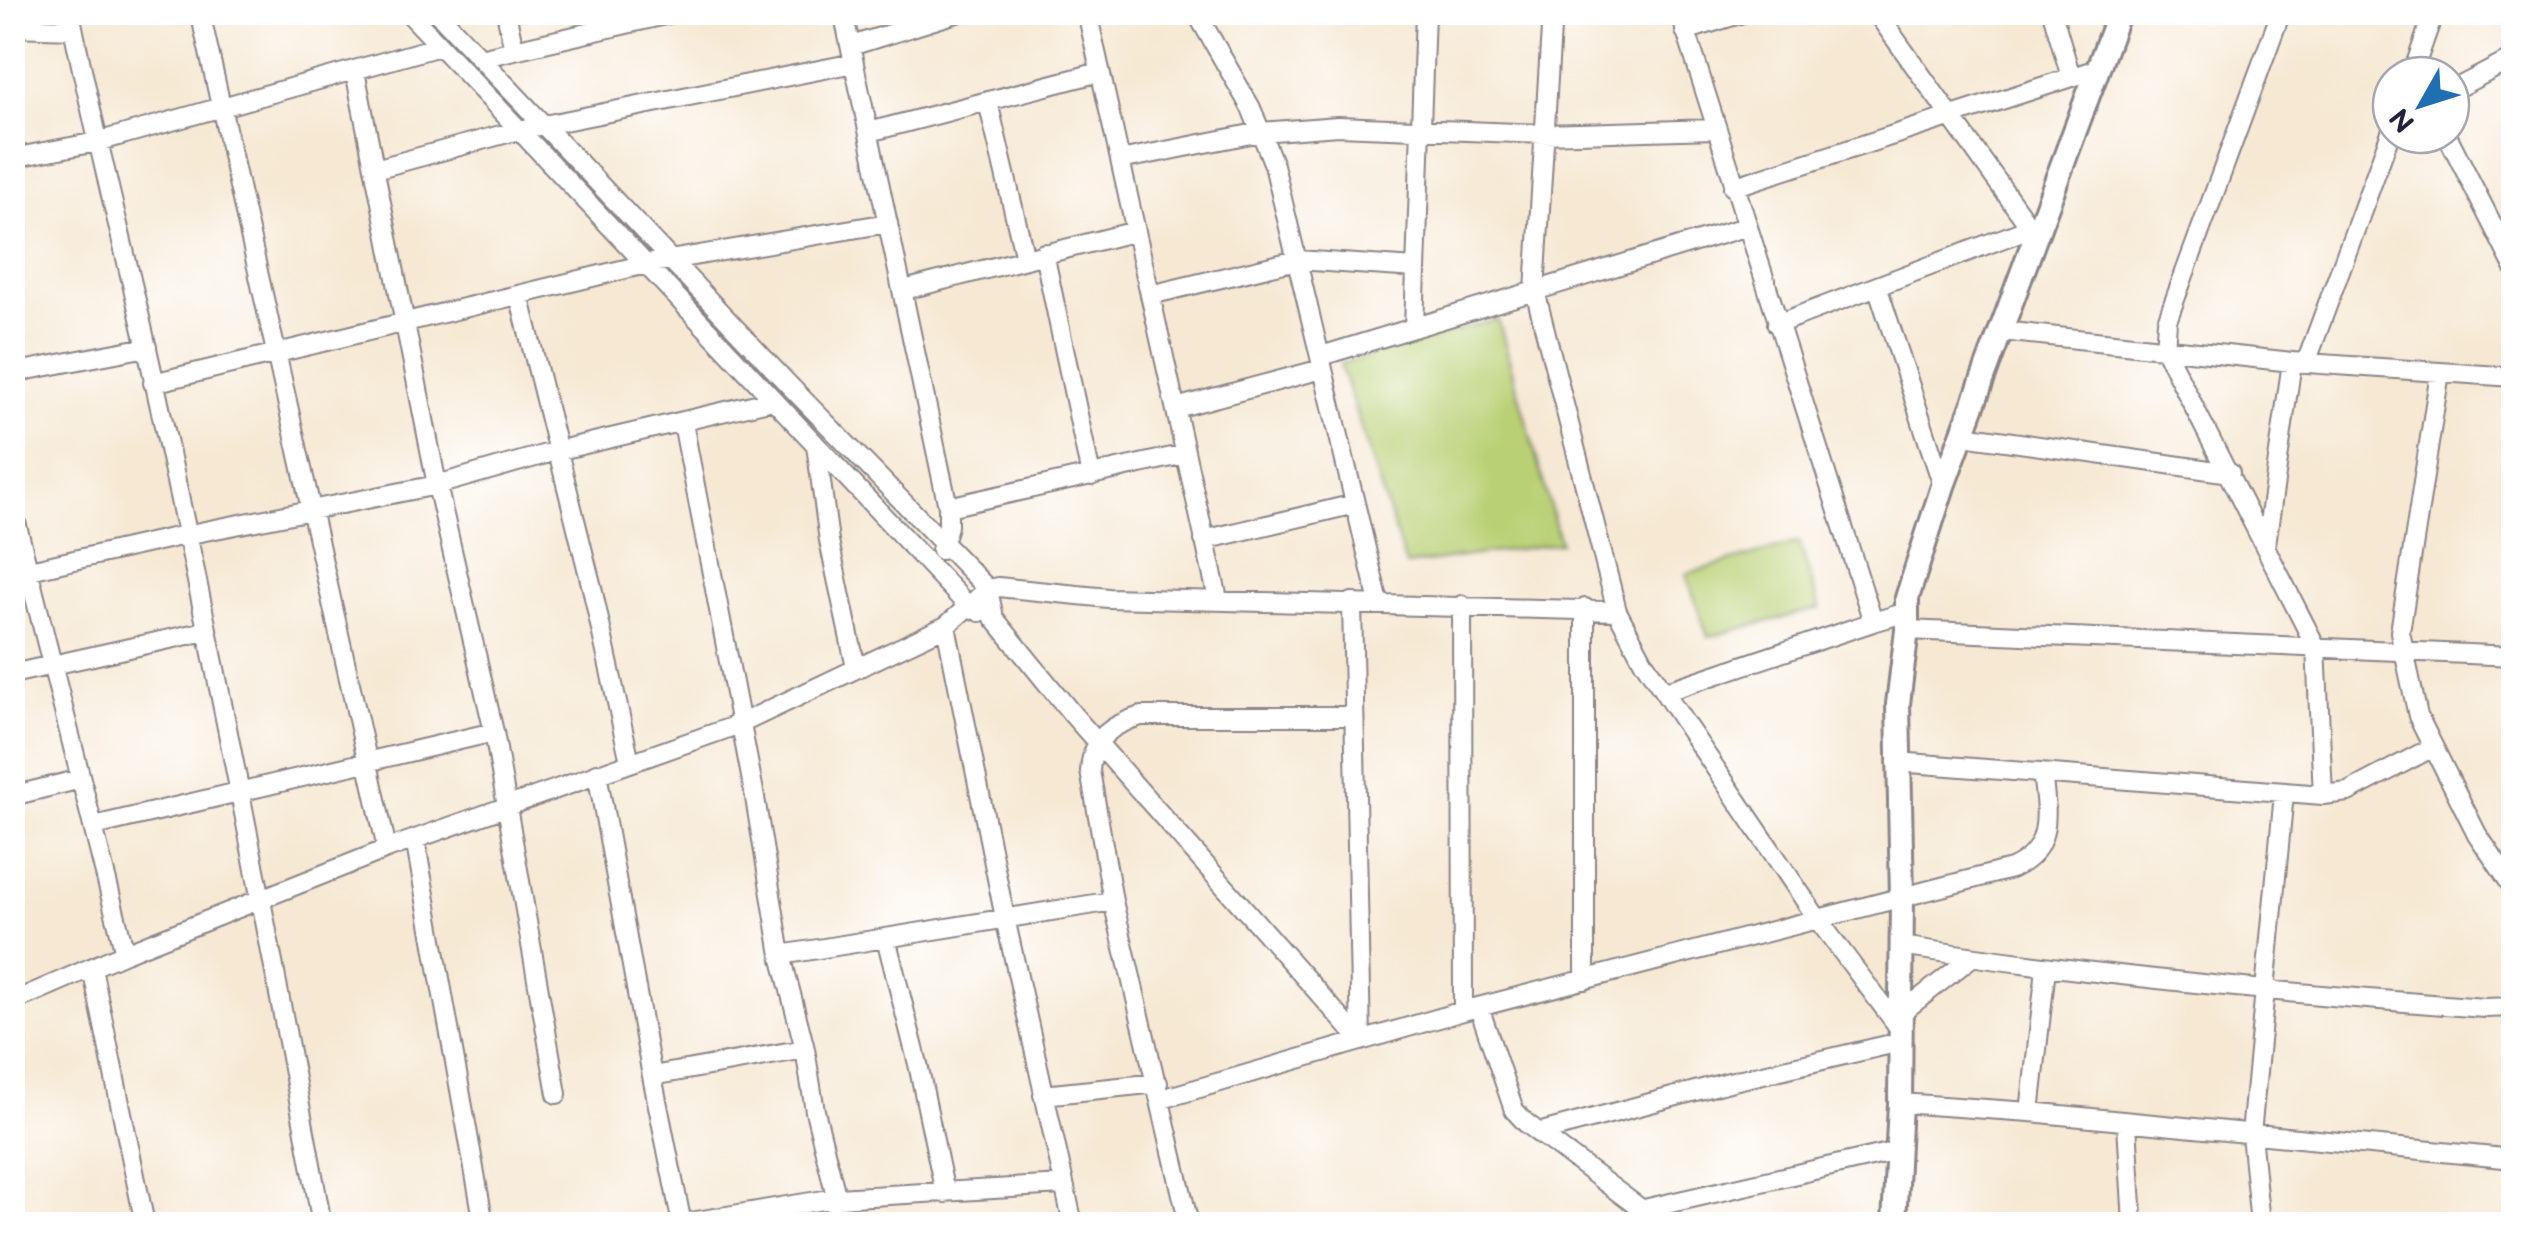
<svg xmlns="http://www.w3.org/2000/svg" width="2526" height="1237" viewBox="0 0 2526 1237" font-family="'Balsamiq Sans',sans-serif">
<rect width="100%" height="100%" fill="#fff"/>
<filter id="ink" filterUnits="userSpaceOnUse"><feTurbulence type="fractalNoise" baseFrequency=".01" numOctaves="2"/><feDisplacementMap in="SourceGraphic" scale="20" xChannelSelector="R" yChannelSelector="G"/><feConvolveMatrix kernelMatrix="1 2 1 2 8 2 1 2 1" color-interpolation-filters="sRGB"/></filter>
<filter id="wash" filterUnits="userSpaceOnUse"><feTurbulence type="fractalNoise" baseFrequency=".0048" numOctaves="4" result="noise"/><feDisplacementMap in="SourceGraphic" scale="40" xChannelSelector="R" yChannelSelector="G"/><feGaussianBlur stdDeviation="2.25" result="paint"/><feColorMatrix in="noise" values="0 0 0 0 0 0 0 0 0 0 0 0 0 0 0 0 0 1.4 0 .05"/><feComposite in="paint" operator="in"/></filter>
<g filter="url(#wash)">
<rect width="100%" height="100%" fill="#f6e8d3"/>
<path fill="#bad074" stroke="#6e7958" stroke-width="2.5" d="M1498,319L1560,543L1406,565L1340,364Z
M1799,542L1820,608L1708,637L1686,574Z"/>
</g>
<g filter="url(#ink)">
<g fill="none" stroke-linecap="round" stroke-linejoin="round">
<g stroke="#8c8587" stroke-width="22">
<path id="minor" d="M70,12C92,124 121,233 146,344C211,635 268,930 322,1224
M200,12L387,849
M408,12L969,607L980,612
M437,12L788,384L988,589L994,618L1073,715L1361,1041
M506,12L514,50
M843,12L948,507V526L941,550
M1087,12L1218,599
M1196,12L1251,108L1274,165L1379,603
M1552,12L1535,291L1617,611L1644,662L1682,719L1819,921L1900,1029
M1680,12L1873,622L1907,612
M1876,12L2037,237
M2052,12L2071,77
M2281,12L2167,321L2165,350L2316,647L2323,795
M12,27L73,29
M1685,31L1746,12
M851,46L960,12
M480,58L678,12
M355,71L437,485L494,732L557,1094
M2412,75L2434,12
M2451,91L2514,58
M988,102L1025,258
M869,132L1100,72
M2447,135L2514,267
M12,158L97,142L440,46
M1120,160L1261,132L1338,126L1544,134L1715,129
M375,169L519,130L854,63
M1733,187L2097,69
M1044,253L1091,476
M1877,286L1943,486
M904,290L1136,231
M519,295L592,588L630,762
M1150,295L1297,260L1416,268
M1777,324L2030,228
M1414,328L1425,12
M2002,331L2292,362L2514,377
M1321,356L1748,226
M2306,363L2391,132
M2440,372L2400,632L2418,716L2477,834L2514,889
M12,373L147,347
M153,383L646,264L888,223
M1176,408L1322,369
M683,423L754,792L781,955L805,1049L815,1111L843,1224
M1963,435L2230,473
M816,445L829,541L856,668
M12,506L125,953
M948,507L1185,454
M1204,540L1355,504
M2266,544L2292,362
M12,574L185,535L437,485L560,450L773,400
M1352,602L1361,1041
M1462,605L1463,1011
M946,626L1005,918L1073,1224
M1907,630L2514,656
M12,674L206,631
M1664,692L1873,622
M1897,762L2323,795L2348,792L2433,747
M597,773L652,1076L682,1224
M12,796L81,779
M94,826L494,732
M415,839L484,1224
M886,938L918,1064L945,1193
M1901,946C2095,976 2289,994 2485,1008L2514,1007
M781,955L1113,901
M92,968L145,1224
M1585,980V608
M12,1002L125,953L387,849L740,724L946,626L988,589L998,587L1108,598L1617,611
M1479,1007L1514,1110L1526,1123L1661,1224
M1900,1014L1972,957
M652,1076L805,1049
M1043,1095L1158,1083
M1162,1099L1463,1011L2011,869C2054,850 2047,813 2042,773
M1900,1103L2030,1112L2514,1159
M2030,1112L2046,968
M2127,1124L2133,1224
M1538,1133L1729,1082L1900,1042
M1640,1210L1897,1151
M678,1224L836,1198L1063,1185
M1189,1224L1113,901L1090,771C1092,738 1111,725 1141,716H1354
M2260,1224L2251,1134L2284,794"/>
</g>
<g stroke="#8c8587" stroke-width="28">
<path id="tertiary" d="M1894,1224L1900,1103L1902,898L1898,704L1907,630V598L1943,486L2119,12"/>
</g>
<use href="#minor" stroke="#fff" stroke-width="18"/>
<use href="#tertiary" stroke="#fff" stroke-width="22"/>
</g>
</g>
<rect width="2526" height="1237" fill="none" stroke="#fff" stroke-width="50"/>
<g transform="translate(2421 105) rotate(231)"><circle r="48" fill="#ffffff" stroke="#a7a7b1" stroke-width="2.5"/>
<path d="M0-8L18 38L0 25L-18 38Z" fill="#1f6fb2"/>
<text y="-15" font-size="28" font-weight="bold" text-anchor="middle" fill="#22223b">N</text>
</g>
</svg>
